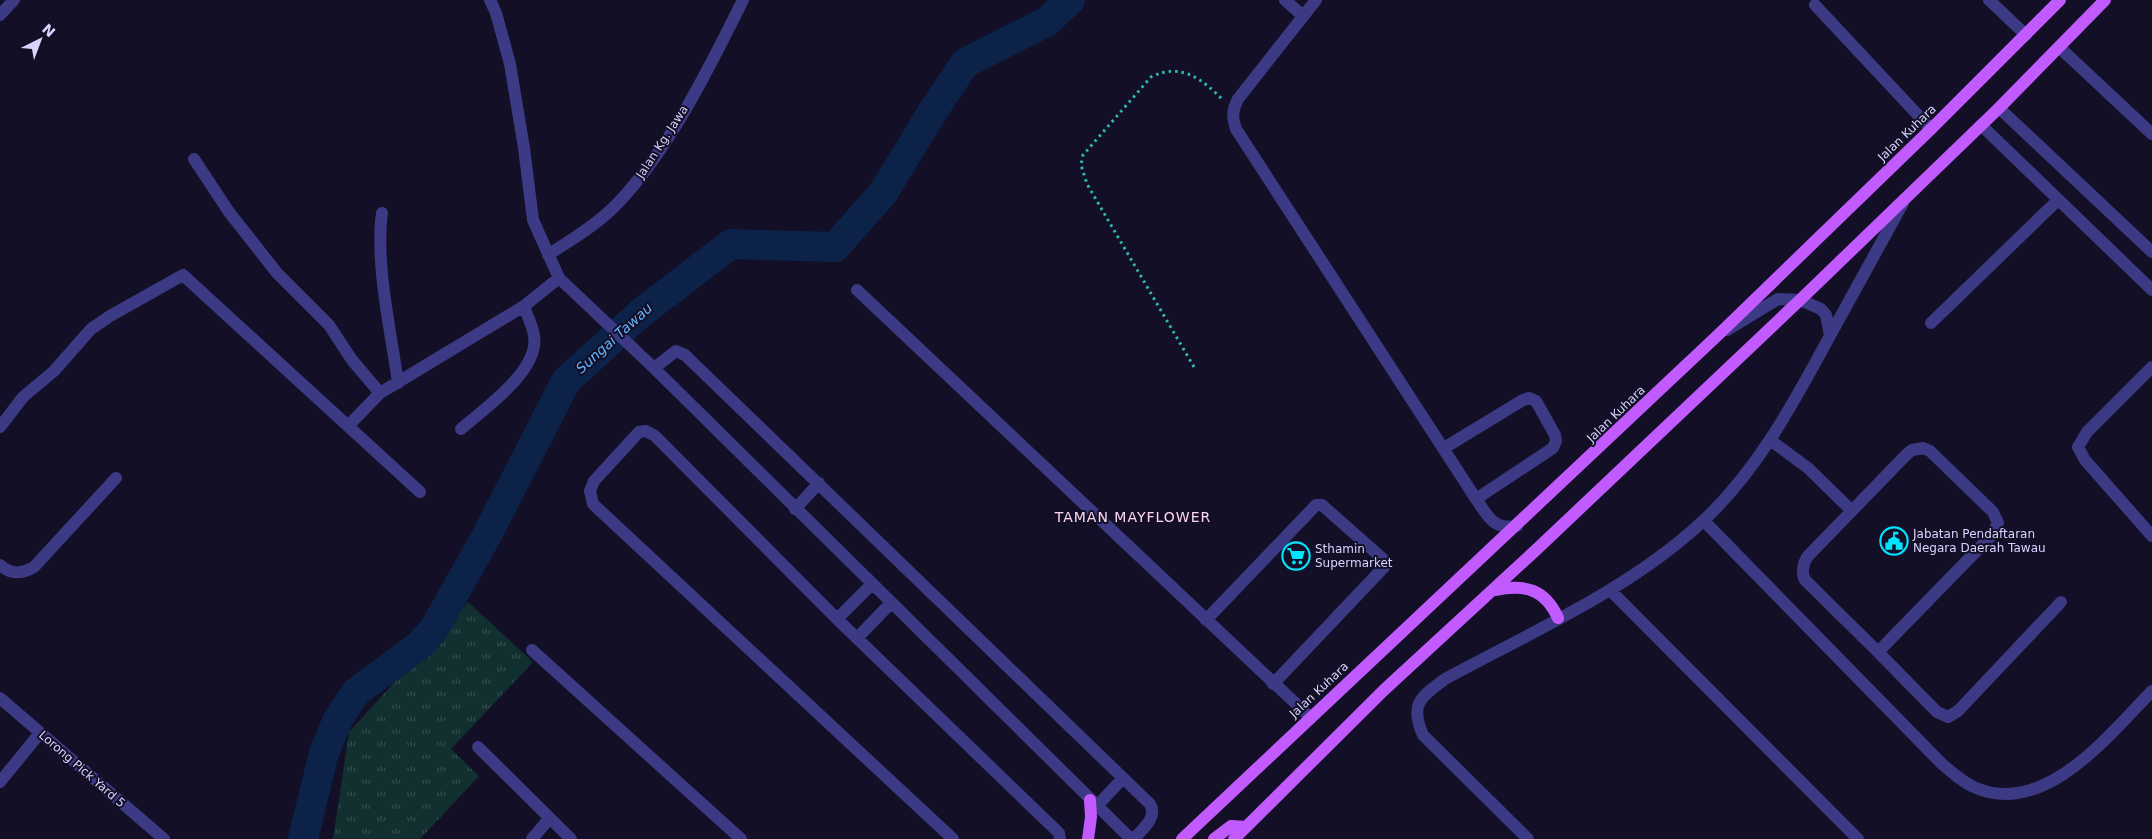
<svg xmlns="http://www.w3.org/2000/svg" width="2152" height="839" viewBox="0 0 2152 839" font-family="'DejaVu Sans',sans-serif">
<defs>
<pattern id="grass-tufts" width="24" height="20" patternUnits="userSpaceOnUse" patternTransform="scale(1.25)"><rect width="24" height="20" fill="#12302f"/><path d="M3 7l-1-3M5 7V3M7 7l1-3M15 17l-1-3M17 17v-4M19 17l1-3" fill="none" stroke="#344d4e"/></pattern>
</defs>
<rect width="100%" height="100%" fill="#130f26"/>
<path fill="url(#grass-tufts)" d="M468,602L533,662L451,749L479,776L420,839H333L349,732Z"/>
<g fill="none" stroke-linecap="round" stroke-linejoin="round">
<path stroke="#0c2248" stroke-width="30" d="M303,839L324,753L338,719L356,692L420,645L434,629L487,535L566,381L642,312L731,244L835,247L883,193L933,111L965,63L1048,21L1070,0"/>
<path stroke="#2fb8b0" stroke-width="3" stroke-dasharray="2.5 4" stroke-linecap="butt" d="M1194,367L1087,184L1081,165L1083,155L1151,77C1181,62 1202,79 1223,100"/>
<path stroke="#3d3a85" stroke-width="12" d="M490,0L496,13L510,64L524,148L533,220L559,278L654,368L1131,839
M1285,0L1303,16
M1316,0L1238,99C1232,111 1232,117 1236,129L1476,499C1488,516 1493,530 1517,526
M1989,0L2026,35
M1815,5L1931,129
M0,15L14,0
M2059,47L2152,134
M1999,108L2152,252
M1981,125L2152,290
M194,159L229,212L277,273L329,325L352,360L380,393
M382,213C375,263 391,332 398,383
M548,255C572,239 598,224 618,203C670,148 709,68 743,0
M857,290L1310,717
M1931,323L2058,200
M1727,330L1778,299L1800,300L1821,309L1826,315L1830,335
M2152,367L2087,432L2078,447L2085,460L2152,536
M654,368L676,351L685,355L1150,804C1158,818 1142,829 1134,839
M348,426L380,393L524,306L559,278
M0,427L23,397L54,371L91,329L110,316L183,275L420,492
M461,429C484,409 540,370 534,336C533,326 527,316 524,306
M1770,440L1808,468L1852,511
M1444,448L1523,400L1529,398L1536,401L1555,435L1556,441L1553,448L1476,499
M1923,448L1930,451L1993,512L1998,523L1992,535L1878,652L1805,580C1801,573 1803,563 1808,556L1907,454L1912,450Z
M795,509L819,483
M1704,521L1942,764C1952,772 1963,783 1976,788C2045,817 2109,735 2152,691
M0,565C11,575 22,574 34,567L116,478
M1610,590L1858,839
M837,619L872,584
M1206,620L1316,505H1322L1383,559L1384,567L1273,684
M857,638L891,603
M532,650L741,839
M1878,652L1937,712L1948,717L1958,711L2061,602
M0,698L164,839
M478,747L571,839
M0,782L40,733
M1097,806L1123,778
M532,839L549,819
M953,839L593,504L590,491L594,481L639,432L646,431L655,436L837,619L1059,833L1060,839
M1528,839L1423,735C1409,704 1421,697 1445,679C1532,632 1630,589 1702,522C1756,472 1792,406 1826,343C1852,296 1877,250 1903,203"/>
<path stroke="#c25bff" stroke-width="12" d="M1495,590C1525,584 1545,589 1558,618
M1088,839L1091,817L1090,800
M1182,839L1718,335L1931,129L2060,0
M1214,839L1231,826L1246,827
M1234,839L1384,690L1537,549L1800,300L1999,108L2105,0"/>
</g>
<defs>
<g id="civic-ring" transform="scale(1.4375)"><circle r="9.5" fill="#130f26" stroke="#00e5ff" stroke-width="1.5"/><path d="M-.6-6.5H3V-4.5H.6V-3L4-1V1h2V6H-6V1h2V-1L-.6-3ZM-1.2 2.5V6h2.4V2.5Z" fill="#00e5ff"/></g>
<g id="supermarket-ring" transform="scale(1.4375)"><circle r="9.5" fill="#130f26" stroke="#00e5ff" stroke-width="1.5"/><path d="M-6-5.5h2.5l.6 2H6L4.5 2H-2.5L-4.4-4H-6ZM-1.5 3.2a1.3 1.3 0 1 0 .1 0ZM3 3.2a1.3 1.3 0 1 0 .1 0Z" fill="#00e5ff"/></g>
</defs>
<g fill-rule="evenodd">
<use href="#civic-ring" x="1894" y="541"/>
<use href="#supermarket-ring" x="1296" y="556"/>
</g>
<g text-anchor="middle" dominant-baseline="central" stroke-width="4" stroke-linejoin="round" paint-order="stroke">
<g font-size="12" fill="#d9d4ff" stroke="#130f26">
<text transform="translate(1907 133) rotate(-44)">Jalan Kuhara</text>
<text transform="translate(662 142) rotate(-57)">Jalan Kg. Jawa</text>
<text transform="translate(1616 414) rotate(-44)">Jalan Kuhara</text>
<text transform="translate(1319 690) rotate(-43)">Jalan Kuhara</text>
<text transform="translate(82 769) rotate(41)">Lorong Pick Yard 5</text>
</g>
<g font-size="12" fill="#d9d4ff" stroke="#130f26" text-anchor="start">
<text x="1913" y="534">Jabatan Pendaftaran<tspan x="1913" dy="14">Negara Daerah Tawau</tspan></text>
<text x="1315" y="549">Sthamin<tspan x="1315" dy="14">Supermarket</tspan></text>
</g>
<g font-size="14" font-style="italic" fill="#62b6ff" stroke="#130f26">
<text transform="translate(614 338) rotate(-42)">Sungai Tawau</text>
</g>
<g font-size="14" letter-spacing="1" fill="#ffd6f0" stroke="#130f26">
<text x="1133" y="517">TAMAN MAYFLOWER</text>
</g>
</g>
<g transform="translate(40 40) rotate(42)" stroke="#130f26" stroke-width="4" paint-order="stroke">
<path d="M0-4L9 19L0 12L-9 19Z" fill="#d9d4ff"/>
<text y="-8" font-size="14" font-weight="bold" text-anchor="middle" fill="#d9d4ff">N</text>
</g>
</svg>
